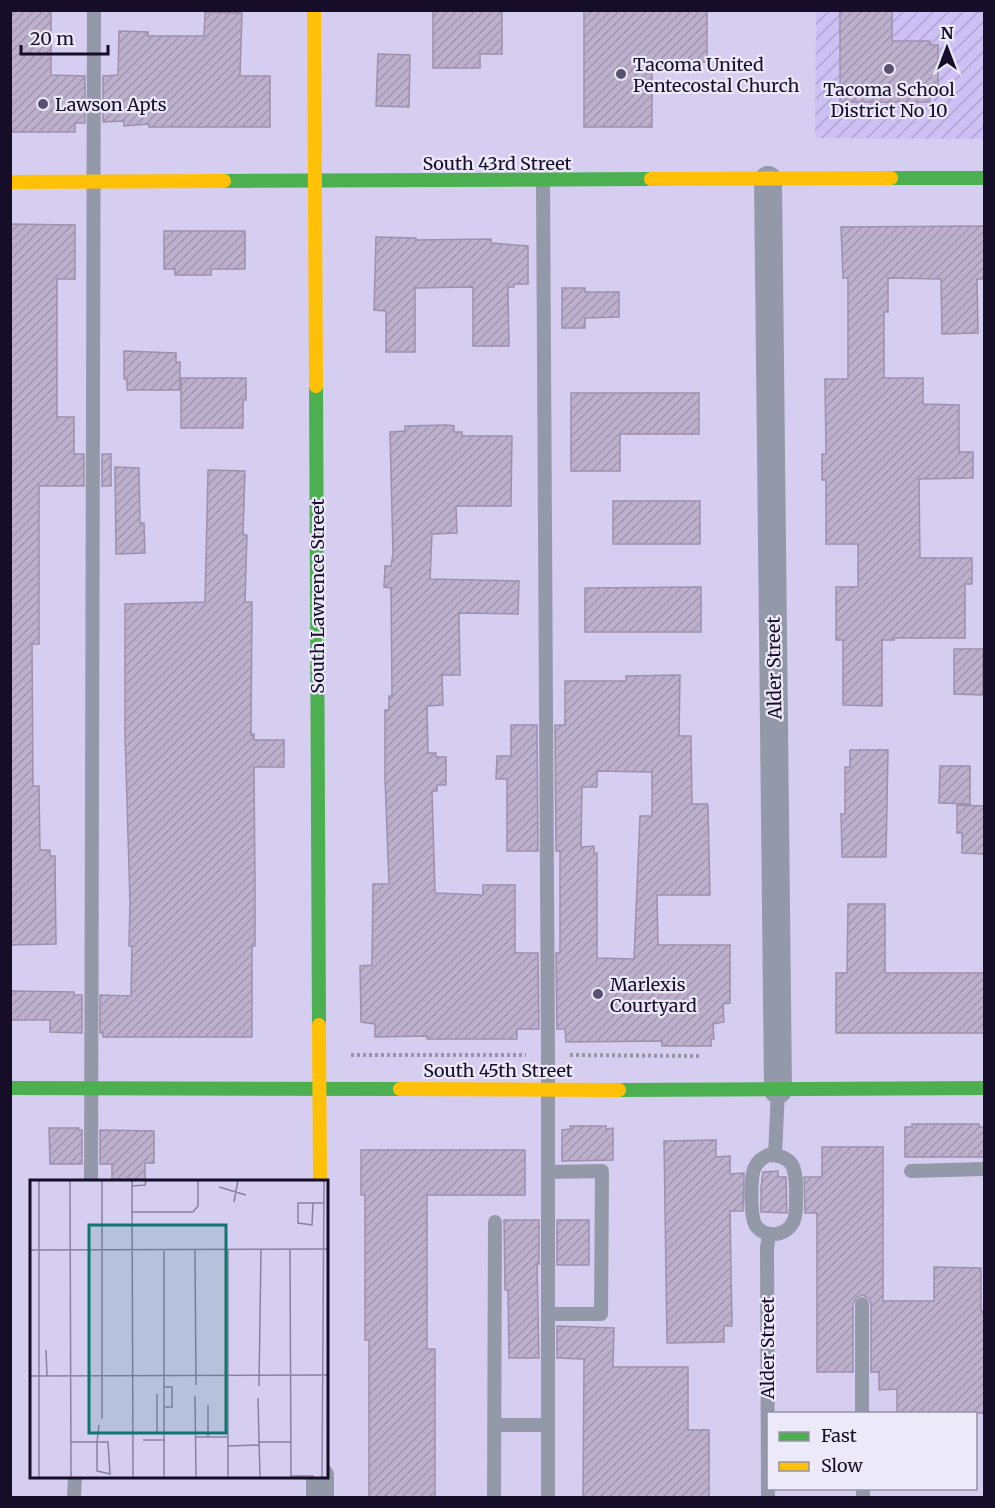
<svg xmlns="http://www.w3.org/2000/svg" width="995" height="1508" viewBox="0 0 995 1508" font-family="Merriweather,serif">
<defs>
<pattern id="industrial-furrows" width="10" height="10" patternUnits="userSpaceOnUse" patternTransform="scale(1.5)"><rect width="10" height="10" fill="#cdc0f4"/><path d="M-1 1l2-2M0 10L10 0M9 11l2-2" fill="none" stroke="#afa4d1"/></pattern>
<pattern id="building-hatch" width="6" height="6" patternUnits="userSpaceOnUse" patternTransform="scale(1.5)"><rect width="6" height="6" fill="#bcb0cc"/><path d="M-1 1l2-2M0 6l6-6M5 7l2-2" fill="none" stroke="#a196af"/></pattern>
</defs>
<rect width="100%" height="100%" fill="#d6cef0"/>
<path fill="url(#industrial-furrows)" d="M816,11H984V139L815,138Z"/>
<path fill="url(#building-hatch)" stroke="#9d90ac" stroke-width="1.5" fill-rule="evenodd" d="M10,10H51V75L85,76V123H75V132H10Z
M433,10H502V54H480V68H433Z
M584,10H707V62H663V71H652V127H584Z
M840,10H892V41H930V45H938V92H930V102H840Z
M205,12L242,13L240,76H270V127H149V124L124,126V121L103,122V76L118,75L119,31L148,32V36H204Z
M378,54L410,55L409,107L376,106Z
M10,224L75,225V279H57V417H74V454H84V486H39V644H32L33,786H39L40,850H50V856H55L56,944L10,945Z
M984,226V279H977L978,333L942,334L941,279L888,278V312H884V378H923V404L959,405V452H973V478L919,479L920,558H972V584H965V638H894V640H882V706L843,705V640H836V587H858V544H826V480H822V454H826L825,379H848V278H843L841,227Z
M164,231H245V269H211V275H175V269H164Z
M376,237L416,238V240L491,239V243L528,246V284H514V287H508L509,346H473V287L415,288V352H386V311L374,310Z
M562,288H585V292H619V317L585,318V328H562Z
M124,351L176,353V362H180V390H127V379H124Z
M181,378H246V400H243V428H181Z
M571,393H699V434H620V471H571Z
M447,425L454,426V432H462V436H512L511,506H456L457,533L432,534L430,579L519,581L518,614L459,613L460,675H442L443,705L427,706L428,753H436V757H446V785H437V791H432L435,893L483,895V885H515V953H538L539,1029H517V1039H427V1036L375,1037V1024L361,1022L360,966L372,965L373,884H389L385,778V710H389V696H392L391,588L384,587L385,566H391L393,554L390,432L405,431V426Z
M102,454H111V486H102Z
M115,467L139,468L140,523H144L145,553L116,554Z
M208,470L245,471L243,535H247L245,602H252L251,735L254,734V740H284V767H254L255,883V946H252V1037H103V1033H100V995L131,996L132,946H129L130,902L125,735V604L205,602Z
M613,501H700V544H613Z
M701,587V632H585V588Z
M954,649H983V695L954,694Z
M680,675L679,736H691L692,804H707L708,806L710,895H657L658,945H730V1003L723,1004L724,1022L713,1024L714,1039H711V1046H662V1041L566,1042L565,1029H557L556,953H560V851H556L555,725H565V681H626V676ZM597,771L652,772V816H640L634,959L597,958V853H594V846L581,847L582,787H597Z
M511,725H537L538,851H507V779H496L497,756H511Z
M850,750H888L886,857H842L841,814H845V767H850Z
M940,766H970V804L939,803Z
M957,805L984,806V854L962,853V833H957Z
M848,904H885V973H984V1033H836V973H847Z
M10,991L74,992V995H82V1033L50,1032V1020H10Z
M912,1124H979V1127H984V1157H905V1127H912Z
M570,1126H606V1129L613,1128V1160L562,1161V1130L571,1129Z
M49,1128H79V1130H82V1164H50Z
M100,1130L154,1131V1163H145V1179H112V1164H100Z
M716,1140V1157L730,1156V1174L744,1173L743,1211H730L732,1326H724V1342L667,1343L664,1141Z
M822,1147H883V1301H934V1267L981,1268V1311H984V1413H897V1389L879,1390V1372H871V1304L869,1299L863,1295L857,1297L853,1304V1372H817V1213H805L804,1177H822Z
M361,1150H525V1195H427V1349H435V1497H369V1340H365V1195H361Z
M778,1171V1177H786L787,1213L761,1212V1188L763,1172Z
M504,1220H539V1264H537L539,1358H509L508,1290H505Z
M557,1220H589V1265H557Z
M557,1326L614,1328L613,1367H688V1430H709V1497H583L584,1359L557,1358Z"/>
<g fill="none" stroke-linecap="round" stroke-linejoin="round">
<path stroke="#9496a6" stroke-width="4" stroke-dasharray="3 3" stroke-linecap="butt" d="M351,1055H526
M570,1055L700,1056"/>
<path stroke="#9399a8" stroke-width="14" d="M543,181L548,1054V1498
M768,1155C795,1155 796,1170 796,1192C796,1201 797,1212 794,1220C788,1236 766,1239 756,1226C750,1217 750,1176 755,1167C758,1160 763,1158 768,1155Z
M775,1155L778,1090
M911,1171L984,1169
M91,1181L94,10
M862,1304V1414
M548,1314H601L602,1171L548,1172
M494,1425H548
M863,1488V1498
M494,1496L495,1222
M74,1498L75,1476
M768,1498L767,1248L769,1234"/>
<path stroke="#9399a8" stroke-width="28" d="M768,180L778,1090
M320,1498V1476"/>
<path stroke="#4caf50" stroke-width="14" d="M891,178H984
M224,181L651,179
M316,386L319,1025
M10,1088L400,1089
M619,1090L984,1088"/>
<path stroke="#ffc107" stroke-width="14" d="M314,10L316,386
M651,179L891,178
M10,182L224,181
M319,1025L320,1181
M400,1089L619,1090"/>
</g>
<g fill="#59516f" stroke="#ece9f9" stroke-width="2">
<circle cx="889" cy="69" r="6"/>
<circle cx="621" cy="74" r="6"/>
<circle cx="43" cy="104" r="6"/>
<circle cx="598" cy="994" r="6"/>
</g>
<g text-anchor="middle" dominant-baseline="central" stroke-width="4.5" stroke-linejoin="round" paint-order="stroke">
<g font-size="18" fill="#160d29" stroke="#ece9f9" text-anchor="start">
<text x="633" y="64">Tacoma United<tspan x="633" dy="21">Pentecostal Church</tspan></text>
<text x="889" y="89" text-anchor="middle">Tacoma School<tspan x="889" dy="21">District No 10</tspan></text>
<text x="55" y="104">Lawson Apts</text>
<text x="610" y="984">Marlexis<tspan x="610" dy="21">Courtyard</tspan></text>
</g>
<g font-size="18" fill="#160d29" stroke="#ece9f9">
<text x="497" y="163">South 43rd Street</text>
<text transform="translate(317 596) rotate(-90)">South Lawrence Street</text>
<text transform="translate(774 668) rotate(-91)">Alder Street</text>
<text x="498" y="1070">South 45th Street</text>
<text transform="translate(767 1348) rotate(-90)">Alder Street</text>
</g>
</g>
<g transform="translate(30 1180)">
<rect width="298" height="298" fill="#d6cef0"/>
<path fill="none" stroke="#8981a0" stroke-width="1.5" d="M40,0L41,298M102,0L103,298M102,6L115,5L116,0M189,7L216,15M204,22L208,0M283,23L282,45L268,43V23H294M102,32H163L168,26V0M260,69L261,298M0,70L299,69M134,70V298M165,70L166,205M198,70V298M16,170L17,196M0,196L299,195M229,206L231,69M165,216L166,298M228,218L230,298M178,225V257M135,227H142V207H135M72,239V0M127,252V214M166,257H198M113,260H135M40,262H78L80,294L67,291V262L69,245M228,262H261M198,266L229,265M261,296H284M9,298V0M292,298L294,0"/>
<path fill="#0f766e" fill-opacity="0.15" stroke="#0f766e" stroke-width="3" d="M59,45H196V253H59Z"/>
<rect width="298" height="298" fill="none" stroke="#160d29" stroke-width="3"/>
</g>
<rect width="995" height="1508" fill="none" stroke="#160d29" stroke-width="24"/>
<rect x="767" y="1412" width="210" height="78" fill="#ece9f9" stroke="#9691a6" stroke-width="1.5"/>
<rect x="779" y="1432" width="30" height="9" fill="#4caf50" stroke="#9691a6" stroke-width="1.5"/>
<text x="821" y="1442" font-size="18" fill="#160d29">Fast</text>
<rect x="779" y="1462" width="30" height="9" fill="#ffc107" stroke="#9691a6" stroke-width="1.5"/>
<text x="821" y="1472" font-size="18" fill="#160d29">Slow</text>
<g transform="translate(947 48)" stroke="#ece9f9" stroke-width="4.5" paint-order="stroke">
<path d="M0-4.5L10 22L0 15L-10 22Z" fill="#160d29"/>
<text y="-9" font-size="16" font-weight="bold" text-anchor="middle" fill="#160d29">N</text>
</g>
<path d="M21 45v9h87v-9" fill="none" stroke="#160d29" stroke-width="3"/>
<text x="30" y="45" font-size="18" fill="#160d29" stroke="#ece9f9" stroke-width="4.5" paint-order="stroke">20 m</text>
</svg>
